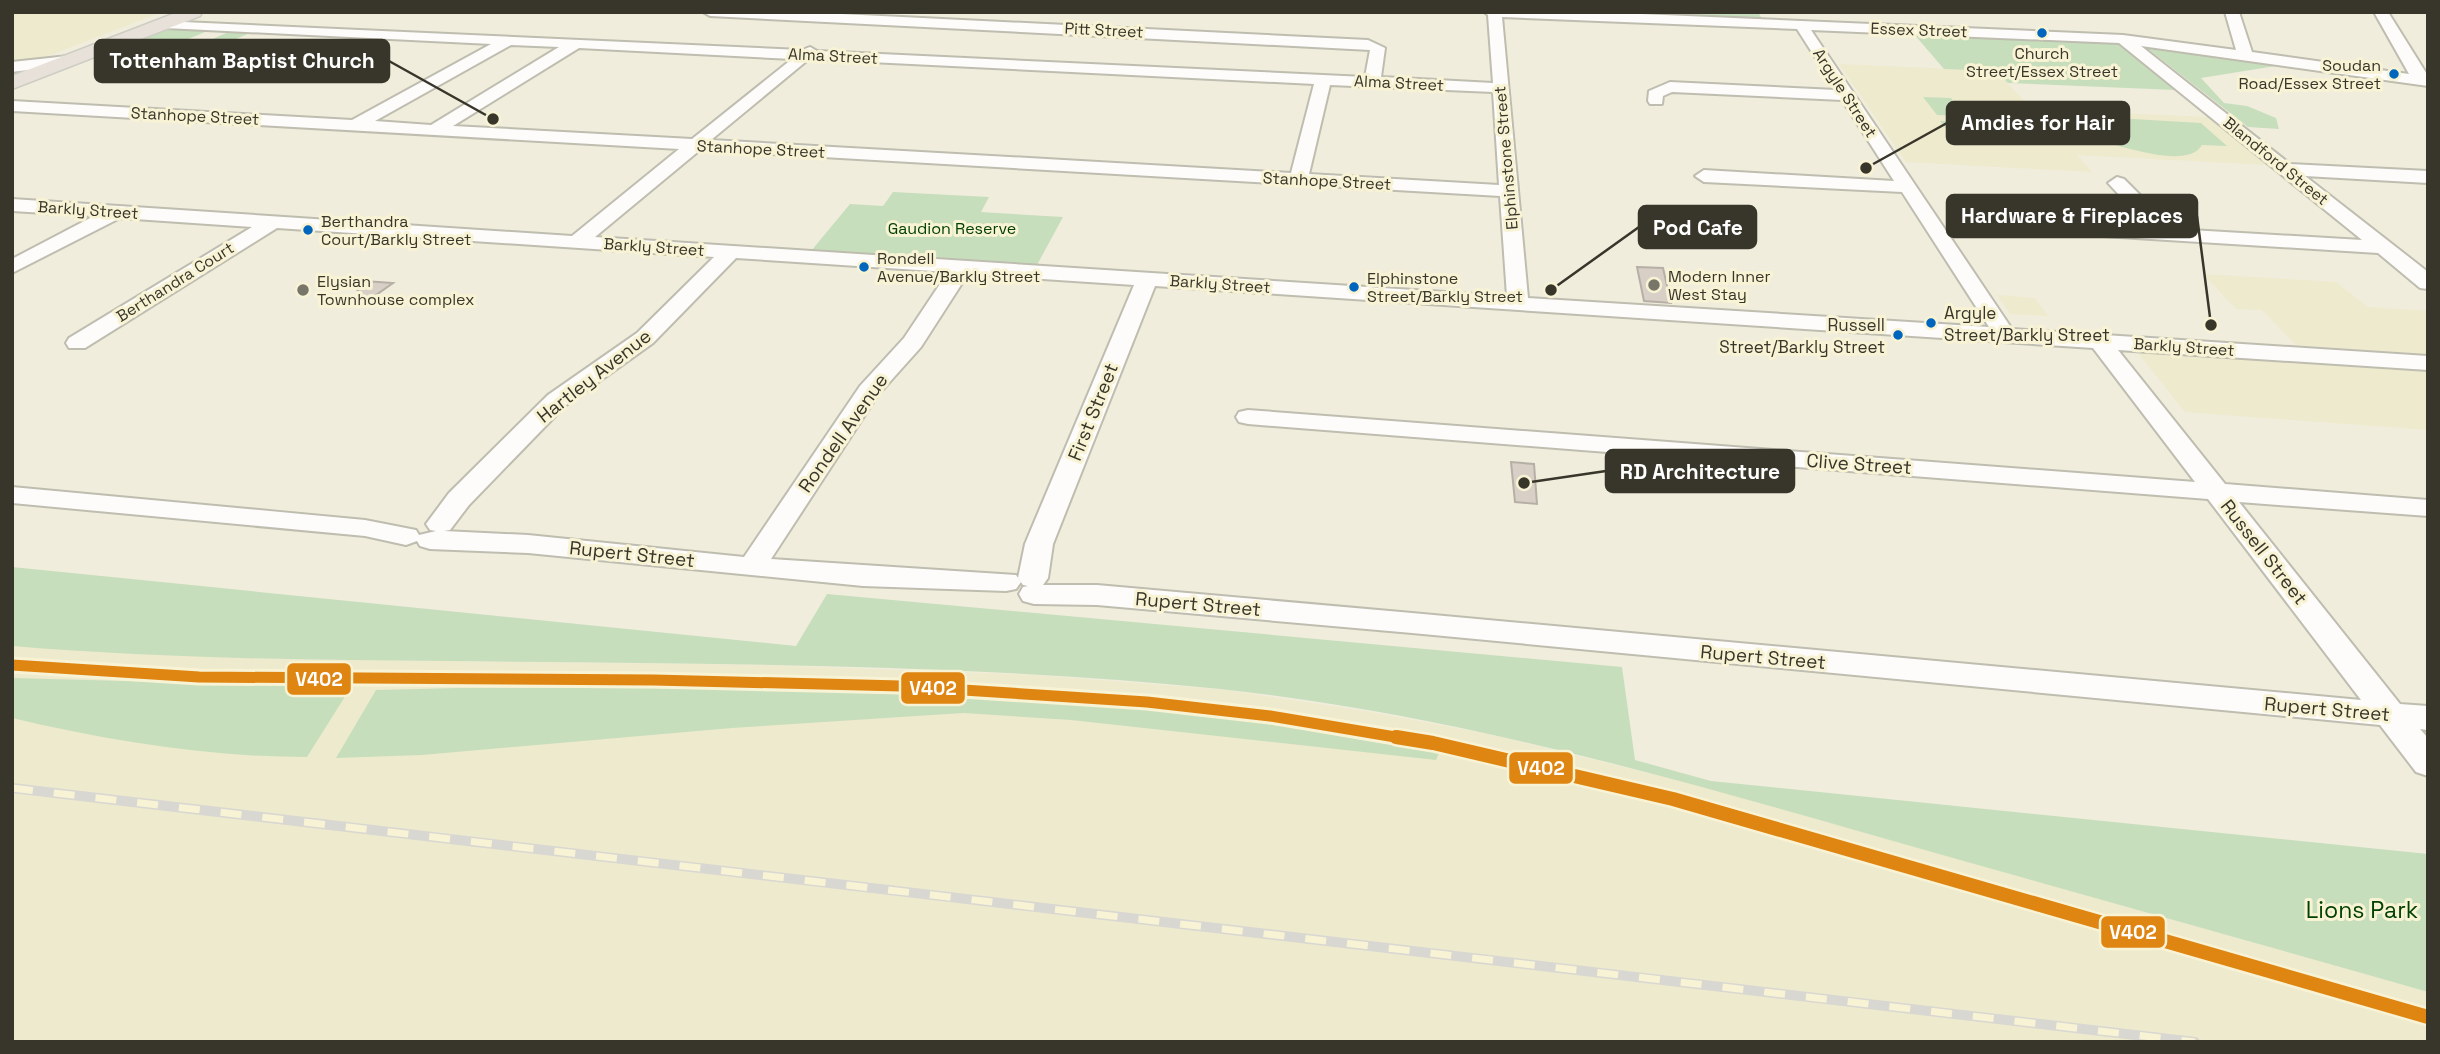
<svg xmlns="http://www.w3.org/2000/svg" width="2440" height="1054" viewBox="0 0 2440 1054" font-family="'Space Grotesk',sans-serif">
<rect width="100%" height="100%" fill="#f0eddc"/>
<path fill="#eeeacd" d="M12,12H162L12,70Z
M1839,64L1996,71L2032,109L2208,117L2266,165L2077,155L2092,172L1906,162Z
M2203,274L2336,282L2368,307L2428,311V354L2296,345L2262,310L2236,309Z
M1997,295L2035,298L2048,316L2010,314Z
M2138,353L2428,372V430L2185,412Z
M12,646L280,659L765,665L1035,675L1227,690L1371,712L1488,734L1693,784L2428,992V1042H12Z"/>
<path fill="#c7debc" d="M1618,12H1758L1762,19L1618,14Z
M170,28L210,30L164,49L123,47Z
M231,31L252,32L174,66L152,65Z
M1913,33L2115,42L2175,90L2008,83L1996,71L1944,69Z
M2143,45L2288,64L2201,78L2224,103L2247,106L2276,118L2279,129L2248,127Z
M1923,97L1951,98L1966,116L1937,115Z
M2064,115L2201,123L2227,146L2202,145C2186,173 2109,140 2085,138Z
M1940,121L1978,122L1996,143H1958Z
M893,192L989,197L981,212L1063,217L1037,265L811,251L850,204L883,206Z
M12,567L796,646L827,594L1622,667L1635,760L1711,781L2428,854V992C2238,938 2048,885 1858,831C1649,771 1437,712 1220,689C962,663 703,664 444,661C300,660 156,658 12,646Z
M12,678L351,687L307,757C207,757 110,741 12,718Z
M457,688C673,688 889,687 1103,704C1216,713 1328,734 1439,753L1436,760L1071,720L963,713L732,728L422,755L336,758L376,690Z"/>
<path fill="#d8d0c7" stroke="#b6afa6" stroke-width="2" d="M1637,267L1663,268L1671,303L1644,301Z
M350,280L393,283L366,302Z
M1511,462L1534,464L1537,504L1515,502Z"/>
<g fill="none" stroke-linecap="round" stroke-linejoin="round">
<g stroke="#bebdaf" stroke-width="4">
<path id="minor" d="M703,12H801L1368,40L1385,48L1381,77L1493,83L1488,15L1484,12H1595L2123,35L2236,50L2225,12H2239L2252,52L2409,74L2374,12H2388L2428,76V86L2141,46L2290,164L2428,171V183L2305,176L2428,272V289L2420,288L2378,253L2055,233L2052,229L2055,225L2062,223L2150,228L2108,183L2117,177L2124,179L2174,229L2362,240L2119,43L1811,30L2012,329L2428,356V370L2118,350L2225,484L2428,500V516L2239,502L2400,704L2428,706V730L2420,729L2428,738V776L2416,772L2380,725L1412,633L1097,605L1034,604L1023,601L1019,594L1023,587L1028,586L1023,585L1018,578L1025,544L1134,285L968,274L921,347L878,395L771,559L1016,575L1021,582L1016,589L1006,591L863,586L528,553L430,549L420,546L417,541L406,545L365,536L12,503V487L365,520L416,530L419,535L436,531L430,530L426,524L449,493L548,395L637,333L714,257L277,228L85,348H69L66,343L69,338L252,227L120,218L12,273V259L94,216L12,211V199L572,236L679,149L12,111V101L352,120L491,44L165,28L160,27V21L802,50L810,47L817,51L1365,77L1370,50L710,16ZM1502,17L1797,29L1836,90L1670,82L1649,91L1648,101L1650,104H1662L1663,96L1672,92L1842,100L1894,181L1704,170L1695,176L1704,182L1902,192L1989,327L1528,298ZM511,45L559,47L431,125L375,121ZM579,48L792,59L692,139L453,126ZM809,59L1314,84L1291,173L711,140ZM1330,85L1493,92L1499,185L1309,174ZM700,150L1500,196L1507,296L595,237ZM736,258L948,272L904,338L860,386L744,557L528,535L444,531L450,530L469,505L566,405L653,343ZM1155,286L2093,348L2195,482L1248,410L1239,412L1236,417L1239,422L1248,424L2208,499L2361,700L1412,613L1097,585H1043L1048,578L1053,544Z
M68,56L76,61L73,64L12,72V62Z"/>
</g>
<g stroke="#cecdc4" stroke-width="3">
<path id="major" d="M178,12H202L200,16L12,89V76Z"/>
</g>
<use href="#minor" fill="#fdfcfa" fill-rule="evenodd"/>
<use href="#major" fill="#e7e1da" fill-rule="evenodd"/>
<g stroke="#d8d7d2" stroke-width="10">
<path id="rail" d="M12,788L2195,1042"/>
</g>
<use href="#rail" stroke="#f8f3d4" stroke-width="7" stroke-dasharray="21" stroke-linecap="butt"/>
<g stroke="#f8f3d4" stroke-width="17">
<path id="rail-1-far1" d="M12,665L199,677L654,680L901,686L1147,702L1270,716L1407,739"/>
</g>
<g stroke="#f8f3d4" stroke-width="19">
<path id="rail-1" d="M1396,737L1433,743L1673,799L2428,1017"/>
</g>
<use href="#rail-1-far1" stroke="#df8512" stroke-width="11"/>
<use href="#rail-1" stroke="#df8512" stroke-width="14"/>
</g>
<g fill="#0065bd" stroke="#f8f3d4" stroke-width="2.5">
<circle cx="2042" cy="33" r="6"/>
<circle cx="2394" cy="74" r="6"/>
<circle cx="308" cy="230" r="6"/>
<circle cx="864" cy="267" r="6"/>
<circle cx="1354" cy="287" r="6"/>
<circle cx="1931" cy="323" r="6"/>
<circle cx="1898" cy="335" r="6"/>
</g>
<g fill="#787668" stroke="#f8f3d4" stroke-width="2.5">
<circle cx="1654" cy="285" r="7"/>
<circle cx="303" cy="290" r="7"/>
</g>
<g text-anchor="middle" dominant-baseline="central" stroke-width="6" stroke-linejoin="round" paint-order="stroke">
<g font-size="16" fill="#38362a" stroke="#f8f3d4">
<text transform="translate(1104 30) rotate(3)">Pitt Street</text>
<text transform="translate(1919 30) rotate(2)">Essex Street</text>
<text transform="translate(833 56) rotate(3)">Alma Street</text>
<text transform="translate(1399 83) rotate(3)">Alma Street</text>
<text transform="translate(1845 93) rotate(57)">Argyle Street</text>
<text transform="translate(195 116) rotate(3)">Stanhope Street</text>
<text transform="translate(761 149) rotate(3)">Stanhope Street</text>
<text transform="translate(1506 158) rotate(-95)">Elphinstone Street</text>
<text transform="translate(2276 161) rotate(39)">Blandford Street</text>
<text transform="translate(1327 181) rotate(3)">Stanhope Street</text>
<text transform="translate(88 210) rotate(4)">Barkly Street</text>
<text transform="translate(654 247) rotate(4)">Barkly Street</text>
<text transform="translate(175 282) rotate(-32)">Berthandra Court</text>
<text transform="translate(1220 284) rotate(4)">Barkly Street</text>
<text transform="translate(2184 347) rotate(4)">Barkly Street</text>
</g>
<g font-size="16" fill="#38362a" stroke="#f8f3d4" text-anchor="start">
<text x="2042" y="53" text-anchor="middle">Church<tspan x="2042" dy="18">Street/Essex Street</tspan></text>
<text x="2381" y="65" text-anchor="end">Soudan<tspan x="2381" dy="18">Road/Essex Street</tspan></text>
<text x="321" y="221">Berthandra<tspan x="321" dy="18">Court/Barkly Street</tspan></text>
<text x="877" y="258">Rondell<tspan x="877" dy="18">Avenue/Barkly Street</tspan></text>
<text x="1367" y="278">Elphinstone<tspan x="1367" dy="18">Street/Barkly Street</tspan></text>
</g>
<g font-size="16" fill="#014102" stroke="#f8f3d4">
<text x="952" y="228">Gaudion Reserve</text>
</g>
<g font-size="16" fill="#38362a" stroke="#f8f3d4" text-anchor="start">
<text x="1668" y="276">Modern Inner<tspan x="1668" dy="18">West Stay</tspan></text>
<text x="317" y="281">Elysian<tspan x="317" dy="18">Townhouse complex</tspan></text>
</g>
<g font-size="17" fill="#38362a" stroke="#f8f3d4" text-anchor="start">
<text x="1944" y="313">Argyle<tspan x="1944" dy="22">Street/Barkly Street</tspan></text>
<text x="1885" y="325" text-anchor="end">Russell<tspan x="1885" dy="22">Street/Barkly Street</tspan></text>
</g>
<g font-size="19" fill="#38362a" stroke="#f8f3d4">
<text transform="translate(594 376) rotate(-38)">Hartley Avenue</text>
<text transform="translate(1093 412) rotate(-68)">First Street</text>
<text transform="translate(843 433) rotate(-55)">Rondell Avenue</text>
<text transform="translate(1859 464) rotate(4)">Clive Street</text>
<text transform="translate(2264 552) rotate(52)">Russell Street</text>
<text transform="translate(632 554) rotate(6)">Rupert Street</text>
<text transform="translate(1198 604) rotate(5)">Rupert Street</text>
<text transform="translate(1763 657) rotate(5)">Rupert Street</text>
<text transform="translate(2327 709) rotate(5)">Rupert Street</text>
</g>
<g font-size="23" fill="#014102" stroke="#f8f3d4">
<text x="2362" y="910">Lions Park</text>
</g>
</g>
<path fill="none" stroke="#38362a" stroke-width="2.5" d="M493 119L389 61M1866 168L1947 123M2211 325L2197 216M1551 290L1639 227M1524 483L1606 471"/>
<g fill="#38362a" stroke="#f8f3d4" stroke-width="2.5">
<circle cx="493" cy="119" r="7"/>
<circle cx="1866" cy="168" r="7"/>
<circle cx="2211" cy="325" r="7"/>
<circle cx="1551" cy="290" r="7"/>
<circle cx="1524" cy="483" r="7"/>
</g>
<g fill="#38362a" stroke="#38362a" stroke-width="2.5">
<rect x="95" y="40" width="294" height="42" rx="7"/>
<rect x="1947" y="102" width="182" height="42" rx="7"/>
<rect x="1947" y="195" width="250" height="42" rx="7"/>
<rect x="1639" y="206" width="117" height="42" rx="7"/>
<rect x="1606" y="450" width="188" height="42" rx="7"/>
</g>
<g font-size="21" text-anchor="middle" font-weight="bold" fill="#fff">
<text x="242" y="68">Tottenham Baptist Church</text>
<text x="2038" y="130">Amdies for Hair</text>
<text x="2072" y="223">Hardware &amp; Fireplaces</text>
<text x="1698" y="235">Pod Cafe</text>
<text x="1700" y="479">RD Architecture</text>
</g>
<g stroke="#f8f3d4" stroke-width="2.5">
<rect x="286" y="662" width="66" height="34" rx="7" fill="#df8512"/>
<rect x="900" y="671" width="66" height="34" rx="7" fill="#df8512"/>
<rect x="1508" y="751" width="66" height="34" rx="7" fill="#df8512"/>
<rect x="2100" y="915" width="66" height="34" rx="7" fill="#df8512"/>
</g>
<g font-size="19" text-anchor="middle" font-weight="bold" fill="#fff">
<text x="319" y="686">V402</text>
<text x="933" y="695">V402</text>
<text x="1541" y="775">V402</text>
<text x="2133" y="939">V402</text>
</g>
<rect width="2440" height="1054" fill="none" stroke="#38362a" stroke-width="28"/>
</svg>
